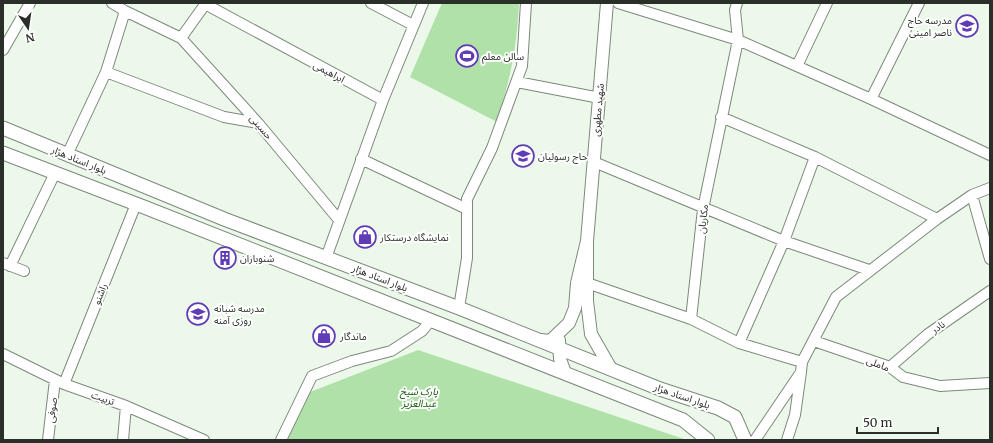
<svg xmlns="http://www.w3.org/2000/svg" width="993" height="443" viewBox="0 0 993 443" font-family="Merriweather,'Noto Sans Arabic',serif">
<rect width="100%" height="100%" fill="#ecf9ea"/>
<path fill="#b0e1a9" d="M442,3H519C517,48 510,80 497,122L410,77Z
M418,350L687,440H286L305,394Z"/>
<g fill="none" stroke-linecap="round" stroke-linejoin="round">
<g stroke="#7d887c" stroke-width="12">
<path id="minor" d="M112,3L125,11
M371,3L413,25
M618,3L738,40L871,99L990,155
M737,3L735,10L738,40L703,209L691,319L739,343L802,362
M205,4L383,100
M181,38L258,123L339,220
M3,50L30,3
M797,66L827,3
M106,72L224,117L258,123
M517,82L600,98
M871,99L919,3
M721,117L815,157L937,219
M67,155L106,72L125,11L181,38L206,3
M361,159L467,209
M594,162L784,241L869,270
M972,195L990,259
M326,258L383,100L423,3
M3,263L24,271
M10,266L55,173
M587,283L691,319
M459,308L467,258V199L492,148L522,66L526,3
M814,341L890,367L903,377L940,386L990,383
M739,343L784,241L815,157
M3,354L64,384L126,406L204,440
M890,367L928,334L990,291
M801,372L802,362L836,297L937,219L972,195L990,188
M64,384L136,204
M48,440L55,380
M123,440L126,406
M281,440L312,376L352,361L391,351L422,331L431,320
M755,440L801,372L795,415L787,440"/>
</g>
<g stroke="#7d887c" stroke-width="14">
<path id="tertiary" d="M587,241L607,3
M541,340L550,341L569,323L575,308L577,283L587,241V301L591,334L611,369
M559,340L560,359L565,373"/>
</g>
<g stroke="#7d887c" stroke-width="15">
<path id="secondary" d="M3,128L224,219L459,308L660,389L718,408L735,417L745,440
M3,153L144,207L683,420L708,440"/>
</g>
<use href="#minor" stroke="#fff" stroke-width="10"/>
<use href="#tertiary" stroke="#fff" stroke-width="12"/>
<use href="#secondary" stroke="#fff" stroke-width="13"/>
</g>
<defs>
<g id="school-ring" transform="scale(1.15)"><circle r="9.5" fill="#fff" stroke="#613db5" stroke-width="1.5"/><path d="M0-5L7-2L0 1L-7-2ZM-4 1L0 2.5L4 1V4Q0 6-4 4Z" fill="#613db5"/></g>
<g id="stadium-ring" transform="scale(1.15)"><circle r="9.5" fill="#fff" stroke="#613db5" stroke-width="1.5"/><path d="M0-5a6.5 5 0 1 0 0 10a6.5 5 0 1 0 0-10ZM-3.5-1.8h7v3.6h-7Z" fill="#613db5"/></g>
<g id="shop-ring" transform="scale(1.15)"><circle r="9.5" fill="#fff" stroke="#613db5" stroke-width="1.5"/><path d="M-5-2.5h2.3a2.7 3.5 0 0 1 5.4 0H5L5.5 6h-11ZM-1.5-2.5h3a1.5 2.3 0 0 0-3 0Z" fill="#613db5"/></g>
<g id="building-ring" transform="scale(1.15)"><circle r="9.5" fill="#fff" stroke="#613db5" stroke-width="1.5"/><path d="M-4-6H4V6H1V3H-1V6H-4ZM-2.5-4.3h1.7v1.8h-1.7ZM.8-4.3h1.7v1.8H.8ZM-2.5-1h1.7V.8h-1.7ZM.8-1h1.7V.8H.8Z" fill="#613db5"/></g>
</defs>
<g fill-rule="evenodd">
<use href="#school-ring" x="967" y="26"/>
<use href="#stadium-ring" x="467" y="56"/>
<use href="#school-ring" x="523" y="156"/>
<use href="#shop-ring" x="365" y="237"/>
<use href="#building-ring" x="225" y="258"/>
<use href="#school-ring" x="198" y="314"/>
<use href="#shop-ring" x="324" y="336"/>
</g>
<g text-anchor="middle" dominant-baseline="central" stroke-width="4" stroke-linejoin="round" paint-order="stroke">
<g font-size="10" fill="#2a2f29" stroke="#fff" text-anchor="start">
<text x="952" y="20" text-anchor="end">مدرسه حاج<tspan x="952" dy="12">ناصر امینی</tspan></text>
<text x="482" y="56">سالن معلم</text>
<text x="538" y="156">حاج رسولیان</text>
<text x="380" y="237">نمایشگاه درستکار</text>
<text x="240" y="258">شنوباران</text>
<text x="214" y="308">مدرسه شبانه<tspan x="214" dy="12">روزی آمنه</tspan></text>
<text x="340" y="336">ماندگار</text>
</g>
<g font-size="10" fill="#2a2f29" stroke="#fff">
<text transform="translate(329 72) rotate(28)">ابراهیمی</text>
<text transform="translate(598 110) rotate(-85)">شهید مطهری</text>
<text transform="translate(261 127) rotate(49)">حسینی</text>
<text transform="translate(79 160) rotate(22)">بلوار استاد هژار</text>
<text transform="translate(703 219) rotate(-83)">مکاریان</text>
<text transform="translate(380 278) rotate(21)">بلوار استاد هژار</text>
<text transform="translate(100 294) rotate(-68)">راشنو</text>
<text transform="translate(938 327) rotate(-34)">نادر</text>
<text transform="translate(878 364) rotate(21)">ماملی</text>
<text transform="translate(682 396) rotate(19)">بلوار استاد هژار</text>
<text transform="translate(103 398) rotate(20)">تربیت</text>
<text transform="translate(52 410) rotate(-83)">صوفی</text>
</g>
<g font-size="10" font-style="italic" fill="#105c05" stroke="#fff">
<text x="419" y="391">پارک شیخ<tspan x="419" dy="12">عبدالعزیز</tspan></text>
</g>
</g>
<rect width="993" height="443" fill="none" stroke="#2a2f29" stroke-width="8"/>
<g transform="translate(28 28) rotate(167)" stroke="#ffffff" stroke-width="3" paint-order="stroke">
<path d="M0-3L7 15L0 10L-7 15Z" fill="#2a2f29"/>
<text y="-6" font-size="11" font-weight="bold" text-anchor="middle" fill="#2a2f29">N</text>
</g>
<path d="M857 427v6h81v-6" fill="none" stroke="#2a2f29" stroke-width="2"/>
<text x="863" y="427" font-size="12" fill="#2a2f29" stroke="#ffffff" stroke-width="3" paint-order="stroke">50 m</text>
</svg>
